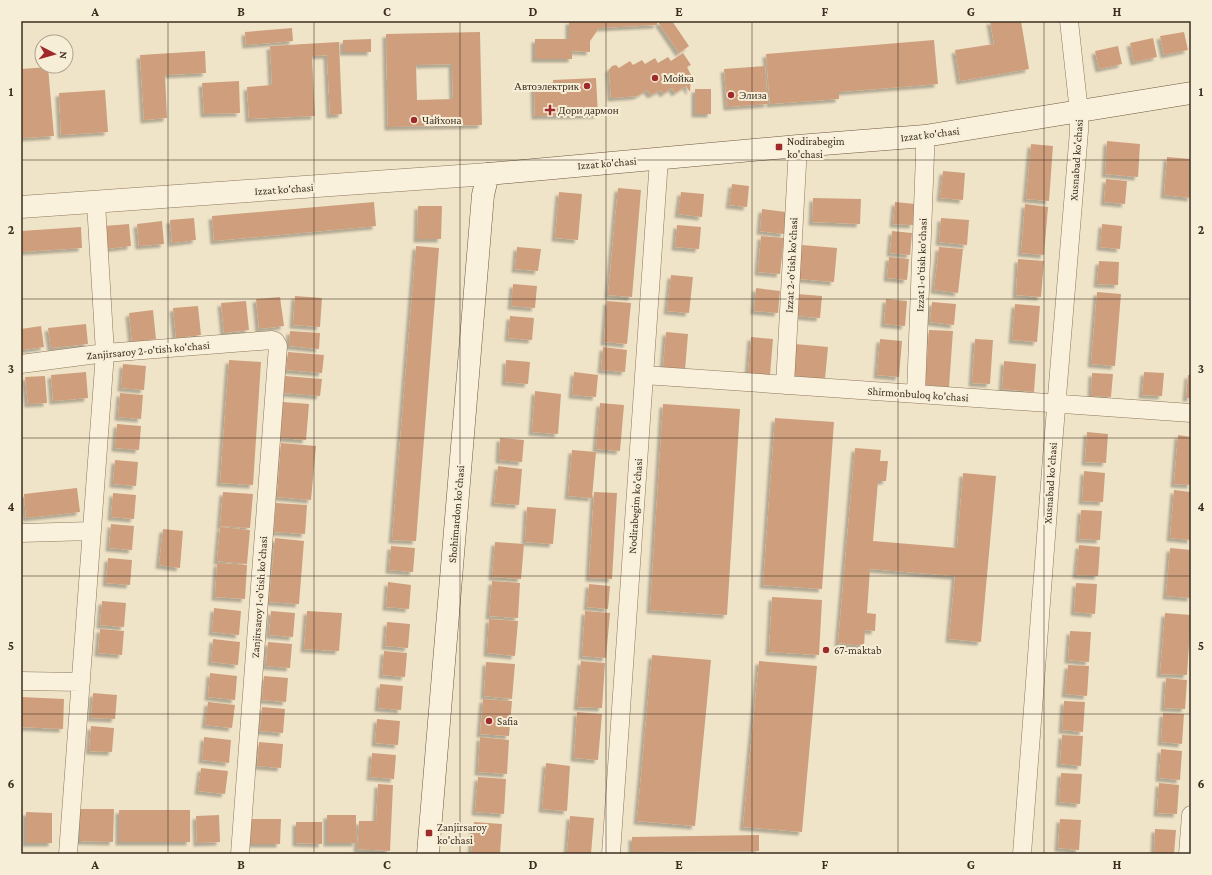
<svg xmlns="http://www.w3.org/2000/svg" width="1212" height="875" viewBox="0 0 1212 875" font-family="'Crimson Pro',serif">
<defs>
<filter id="shadow"><feDropShadow dx="-3.5" dy="3.5" stdDeviation="1" flood-color="#0004"/></filter>
</defs>
<rect width="100%" height="100%" fill="#f0e4c8"/>
<path fill="#cf9f7d" fill-rule="evenodd" filter="url(#shadow)" d="M569,21H657V25L599,28L590,41V52L572,51V59H535V39H569Z
M659,21H672L689,46L679,53L658,22Z
M990,21H1021L1029,69L960,81L955,50L994,44Z
M292,28L293,41L246,45L245,32Z
M480,32L482,125L388,127L386,34ZM452,64L453,99L417,100L416,65Z
M1184,32L1188,50L1164,55L1160,36Z
M1153,38L1157,57L1134,62L1130,43Z
M371,39V52H343V40Z
M934,40L938,84L839,92V99L770,104L766,54Z
M339,42L342,114L330,115L327,55L312,56L315,116L249,119L247,87L272,85L270,46Z
M1118,46L1122,64L1099,69L1095,51Z
M205,51L206,73L165,75L167,118L144,120L140,55Z
M683,53L691,65L687,67L691,75L690,92L686,86L675,93L672,88L663,94L661,90L651,95L647,90L637,96L611,98L609,70L612,66L616,65L619,68L630,61L633,65L642,60L645,64L655,58L658,63L668,57L671,61Z
M765,66L768,104L727,107L724,69Z
M48,67L54,136L22,138L21,119V69Z
M596,78L598,115L535,116L534,86H553V80Z
M239,81L240,113L204,114L202,83Z
M695,89H711V114H695Z
M105,90L108,132L61,135L59,93Z
M1107,141L1140,144L1138,177L1105,174Z
M1031,144L1053,146L1049,201L1026,199Z
M1167,157L1191,159V198L1164,195Z
M943,171L965,173L963,200L940,198Z
M1106,179L1127,181L1125,204L1104,202Z
M732,184L749,186L747,207L729,205Z
M618,188L641,190L632,297L608,295Z
M559,192L582,194L578,240L555,238Z
M681,192L704,194L702,217L678,214Z
M813,198L861,199L860,224L812,222Z
M374,202L376,226L214,241L212,216Z
M895,202L915,204L913,225L893,224Z
M1025,204L1048,207L1044,255L1021,253Z
M418,206H442L441,239H417Z
M762,209L786,212L784,234L760,231Z
M194,218L196,240L172,243L170,220Z
M941,218L969,220L967,245L939,242Z
M162,221L164,244L139,246L137,224Z
M129,224L131,246L106,249L104,226Z
M1102,224L1122,226L1120,249L1100,247Z
M677,225L701,227L699,249L675,247Z
M81,227L82,248L21,252V231Z
M892,231L912,233L910,255L890,253Z
M761,236L784,238L780,274L758,272Z
M802,245L837,248L834,282L799,279Z
M416,246L439,248L416,541L392,540Z
M517,247L541,249L538,271L515,269Z
M939,247L963,249L958,293L934,290Z
M889,257L909,259L907,280L887,278Z
M1018,259L1044,261L1041,297L1016,295Z
M1099,261L1119,262L1118,285L1097,284Z
M671,275L693,277L689,313L667,311Z
M513,284L537,286L535,308L511,306Z
M756,288L780,291L778,313L754,311Z
M1097,292L1121,294L1115,366L1091,364Z
M798,294L822,296L820,318L796,316Z
M295,296L322,298L320,327L293,325Z
M280,297L284,326L259,329L256,299Z
M886,299L907,301L905,326L884,324Z
M246,301L249,330L224,333L221,303Z
M607,301L631,303L627,344L604,342Z
M932,302L956,304L954,325L930,322Z
M1015,304L1040,306L1037,342L1012,340Z
M198,306L201,335L176,338L173,308Z
M153,310L156,339L132,342L129,313Z
M510,316L534,318L532,340L508,338Z
M86,324L88,344L51,348L48,328Z
M41,326L44,347L22,350L21,329Z
M929,330L953,331L949,387L925,385Z
M290,331L320,333L319,349L289,346Z
M666,332L688,334L685,370L663,368Z
M751,337L773,339L770,375L748,373Z
M880,339L902,341L899,377L877,375Z
M975,339L993,340L990,384L972,383Z
M795,344L828,347L825,379L792,376Z
M603,347L627,350L625,372L601,370Z
M288,352L324,355L322,373L286,370Z
M229,360L261,362L253,485L220,483Z
M506,360L530,362L528,384L505,382Z
M1004,361L1036,364L1034,392L1002,389Z
M123,364L146,366L144,390L121,388Z
M86,372L88,398L53,401L51,375Z
M574,372L598,375L596,397L572,395Z
M1144,372L1164,373L1162,396L1142,395Z
M1092,373L1113,374L1111,397L1091,396Z
M1188,375H1191V398H1186Z
M45,376L47,403L28,404L25,377Z
M285,376L322,379L320,396L284,393Z
M535,391L561,394L558,434L532,432Z
M120,393L143,395L141,419L118,417Z
M283,402L309,404L306,440L280,438Z
M600,403L624,405L620,451L596,449Z
M663,404L740,409L727,615L650,610Z
M775,418L834,422L822,589L763,585Z
M117,424L141,426L139,450L115,448Z
M1087,432L1108,434L1106,463L1085,462Z
M1178,435L1191,437V485L1174,484Z
M500,438L524,440L522,462L499,460Z
M281,443L316,446L311,500L277,497Z
M855,448L881,450L880,461H888L886,481H878L873,541L957,548L963,473L996,476L981,642L949,639L955,576L870,569L867,613L876,614L875,631L865,630L864,646L838,643Z
M572,450L596,452L592,498L568,496Z
M115,460L138,462L136,486L113,484Z
M498,466L522,469L519,505L494,503Z
M1084,471L1105,473L1103,502L1082,501Z
M77,488L80,512L26,518L24,494Z
M1174,490L1191,492V540L1170,538Z
M223,492L253,494L250,528L220,526Z
M594,492L617,493L612,579L589,578Z
M113,493L136,495L134,519L111,517Z
M276,503L307,505L305,534L274,532Z
M527,507L556,509L553,544L525,542Z
M1081,510L1102,511L1100,540L1079,539Z
M111,524L134,526L132,550L109,548Z
M220,527L250,530L247,564L217,561Z
M163,529L183,531L180,568L159,565Z
M275,538L304,541L299,604L269,602Z
M495,542L524,544L521,579L492,577Z
M1079,545L1100,547L1098,576L1076,575Z
M391,546L415,548L413,572L389,570Z
M1170,548L1191,550V598L1166,596Z
M108,558L132,560L130,585L106,583Z
M217,563L247,565L245,599L215,597Z
M492,581L520,583L518,618L489,616Z
M388,582L411,585L409,609L386,607Z
M1076,583L1097,584L1095,614L1074,612Z
M589,584L610,586L608,609L587,607Z
M772,597L822,600L819,655L769,652Z
M102,601L126,603L124,627L100,625Z
M214,608L241,611L239,635L212,632Z
M271,611L295,613L293,637L269,635Z
M307,611L342,613L339,651L304,649Z
M585,611L610,613L606,658L582,656Z
M1165,613L1191,615L1187,675L1160,674Z
M489,619L518,621L515,656L487,653Z
M387,622L410,624L408,648L385,646Z
M100,629L124,631L122,655L98,653Z
M1070,631L1091,632L1089,662L1068,660Z
M213,639L240,642L238,665L211,662Z
M268,642L292,644L290,668L266,666Z
M384,651L407,653L405,677L382,675Z
M652,655L711,660L695,826L637,821Z
M581,661L605,663L602,708L577,707Z
M759,661L817,666L802,832L743,827Z
M486,662L515,664L512,699L484,696Z
M1068,665L1089,666L1087,696L1065,694Z
M210,673L237,676L235,700L208,697Z
M264,676L288,678L286,702L262,700Z
M1166,678L1187,680L1185,709L1164,708Z
M380,684L403,686L401,710L378,708Z
M93,693L117,695L115,719L91,718Z
M21,697L64,699L63,729L21,727Z
M483,699L512,701L509,736L480,734Z
M1064,701L1085,702L1083,732L1062,730Z
M208,702L235,705L232,728L205,725Z
M262,707L285,709L283,733L260,731Z
M577,712L602,714L598,760L574,758Z
M1163,713L1184,714L1182,744L1161,742Z
M377,719L400,721L398,745L375,743Z
M91,726L114,728L112,752L89,751Z
M1062,735L1083,736L1081,766L1060,764Z
M204,737L231,740L229,763L202,760Z
M480,737L509,740L507,774L478,772Z
M259,742L283,744L281,768L257,766Z
M1161,749L1182,751L1180,780L1159,778Z
M372,753L396,755L394,779L370,777Z
M546,763L570,766L567,811L542,809Z
M201,768L228,771L225,794L198,791Z
M1061,773L1082,774L1080,804L1059,802Z
M478,777L506,779L504,814L475,812Z
M1159,783L1179,785L1177,814L1157,813Z
M378,784L393,785L390,851L357,849L359,821H376Z
M80,809H114L113,842L80,841Z
M119,810H190V842H119Z
M26,812L52,813V843H26Z
M219,815L220,842L197,843L196,816Z
M327,815H356V843H327Z
M570,816L594,818L591,854H567Z
M251,819H281L280,844H251Z
M1060,819L1081,820L1079,850L1058,848Z
M296,822H322V844L296,843Z
M474,822L502,824L500,854H471Z
M1155,829L1176,830L1174,854H1154Z
M759,835V851L632,852V837Z"/>
<g fill="none" stroke-linecap="round" stroke-linejoin="round">
<g stroke="#8d765c" stroke-width="19">
<path id="minor" d="M21,364L105,353L272,340L275,341L278,346L240,854
M644,375L1191,413
M785,385L798,146
M916,394L925,154V136
M21,533L92,531
M21,681L81,682
M68,854L105,353L96,203
M611,854L659,159
M1022,854L1052,457L1079,131V112L1069,21
M1188,854L1191,815"/>
</g>
<g stroke="#8d765c" stroke-width="23">
<path id="tertiary" d="M21,207L488,174"/>
</g>
<g stroke="#6f573f" stroke-width="23">
<path id="secondary" d="M428,854L483,195L488,174L798,146L925,136L1191,93"/>
</g>
<use href="#minor" stroke="#faf1dc" stroke-width="18"/>
<use href="#tertiary" stroke="#faf1dc" stroke-width="22"/>
<use href="#secondary" stroke="#faf1dc" stroke-width="22"/>
</g>
<path fill="none" stroke="#3d2e20" stroke-width="1" stroke-opacity="0.55" d="M168,21V854M314,21V854M460,21V854M606,21V854M752,21V854M898,21V854M1044,21V854M21,160H1191M21,299H1191M21,438H1191M21,576H1191M21,714H1191"/>
<g fill="#9e2a2b" stroke="#f7eed8" stroke-width="1.5">
<circle cx="655" cy="78" r="4"/>
<circle cx="587" cy="86" r="4"/>
<circle cx="731" cy="95" r="4"/>
<path d="M548 104h4v4h4v4h-4v4h-4v-4h-4v-4h4z"/>
<circle cx="414" cy="120" r="4"/>
<rect x="775" y="143" width="8" height="8" rx="2"/>
<circle cx="826" cy="650" r="4"/>
<circle cx="489" cy="721" r="4"/>
<rect x="425" y="829" width="8" height="8" rx="2"/>
</g>
<g text-anchor="middle" dominant-baseline="central" stroke-width="4" stroke-linejoin="round" paint-order="stroke">
<g font-size="11" fill="#3d2e20" stroke="#f7eed8" text-anchor="start">
<text x="663" y="78">Мойка</text>
<text x="579" y="86" text-anchor="end">Автоэлектрик</text>
<text x="739" y="95">Элиза</text>
<text x="558" y="110">Дори дармон</text>
<text x="422" y="120">Чайхона</text>
<text x="787" y="141">Nodirabegim<tspan x="787" dy="13">ko'chasi</tspan></text>
<text x="834" y="650">67-maktab</text>
<text x="497" y="721">Safia</text>
<text x="437" y="827">Zanjirsaroy<tspan x="437" dy="13">ko'chasi</tspan></text>
</g>
<g font-size="11" fill="#3d2e20" stroke="#f7eed8">
<text transform="translate(930 134) rotate(-7)">Izzat ko'chasi</text>
<text transform="translate(1076 160) rotate(-86)">Xusnabad ko'chasi</text>
<text transform="translate(607 163) rotate(-5)">Izzat ko'chasi</text>
<text transform="translate(284 189) rotate(-4)">Izzat ko'chasi</text>
<text transform="translate(791 265) rotate(-87)">Izzat 2-o'tish ko'chasi</text>
<text transform="translate(921 265) rotate(-88)">Izzat 1-o'tish ko'chasi</text>
<text transform="translate(148 350) rotate(-5)">Zanjirsaroy 2-o'tish ko'chasi</text>
<text transform="translate(918 394) rotate(4)">Shirmonbuloq ko'chasi</text>
<text transform="translate(1050 483) rotate(-86)">Xusnabad ko'chasi</text>
<text transform="translate(635 506) rotate(-86)">Nodirabegim ko'chasi</text>
<text transform="translate(456 514) rotate(-85)">Shohimardon ko'chasi</text>
<text transform="translate(259 597) rotate(-86)">Zanjirsaroy 1-o'tish ko'chasi</text>
</g>
</g>
<rect width="1212" height="875" fill="none" stroke="#f7eed8" stroke-width="44"/>
<g transform="translate(54 54) rotate(96)"><circle r="19" fill="#f7eed8" stroke="#ada18e"/>
<path d="M0-3L7 15L0 10L-7 15Z" fill="#9e2a2b"/>
<text y="-6" font-size="11" font-weight="bold" text-anchor="middle" fill="#3d2e20">N</text>
</g>
<rect x="22" y="22" width="1168" height="831" fill="none" stroke="#3d2e20" stroke-width="1.5"/>
<g font-size="13" text-anchor="middle" font-weight="bold" fill="#3d2e20">
<text x="95" y="16">A</text>
<text x="241" y="16">B</text>
<text x="387" y="16">C</text>
<text x="533" y="16">D</text>
<text x="679" y="16">E</text>
<text x="825" y="16">F</text>
<text x="971" y="16">G</text>
<text x="1117" y="16">H</text>
<text x="11" y="96">1</text>
<text x="1201" y="96">1</text>
<text x="11" y="234">2</text>
<text x="1201" y="234">2</text>
<text x="11" y="373">3</text>
<text x="1201" y="373">3</text>
<text x="11" y="511">4</text>
<text x="1201" y="511">4</text>
<text x="11" y="650">5</text>
<text x="1201" y="650">5</text>
<text x="11" y="788">6</text>
<text x="1201" y="788">6</text>
<text x="95" y="869">A</text>
<text x="241" y="869">B</text>
<text x="387" y="869">C</text>
<text x="533" y="869">D</text>
<text x="679" y="869">E</text>
<text x="825" y="869">F</text>
<text x="971" y="869">G</text>
<text x="1117" y="869">H</text>
</g>
</svg>
